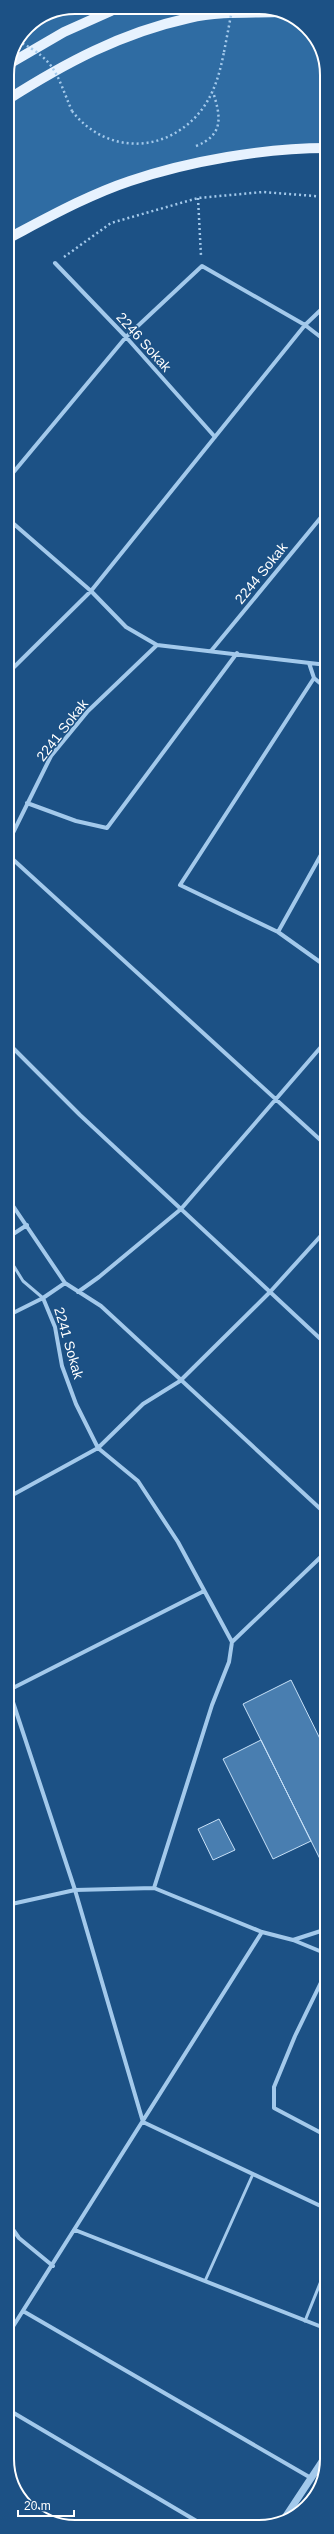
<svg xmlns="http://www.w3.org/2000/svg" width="334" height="2534" viewBox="0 0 334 2534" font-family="Helvetica,sans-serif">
<rect width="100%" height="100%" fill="#1c5185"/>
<path fill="#2f6ca3" d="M276,9L310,30L327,71V148L257,152L130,181L7,239V75C14,40 20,32 49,12Z"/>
<path fill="#497eb0" stroke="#c8e1f8" d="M291,1680L327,1753V1856L320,1859L243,1704Z
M261,1740L311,1841L273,1859L223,1759Z
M219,1819L235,1850L213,1860L198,1829Z"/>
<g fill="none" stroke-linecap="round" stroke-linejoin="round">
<path stroke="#a3c9eb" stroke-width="2.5" stroke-dasharray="2 3" stroke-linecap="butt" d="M72,111C107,156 169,154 203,108C215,91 220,72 224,52
M196,146C224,135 221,117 213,92
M198,198L201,256
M64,257L111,223L198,198L263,192L327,197"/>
<path stroke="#a3c9eb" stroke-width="3" d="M9,1237L10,1260L23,1281L43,1298
M205,2281L253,2174
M305,2321L327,2266"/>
<path stroke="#a3c9eb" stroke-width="4" d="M55,263L126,337L215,437
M7,480L126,337L202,266L305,325L327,342
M7,518L91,591L126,627L157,645
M7,533L15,525
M211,651L327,510
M309,663L314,678L327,689
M7,674L91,591L305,325L327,304
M314,678L180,885L278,932L327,967
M27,803L76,821L107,828L237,653
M7,845L51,756L88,711L157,645L327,665
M7,854L327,1146
M278,932L327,844
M7,1042L80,1115L327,1345
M7,1197L65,1283L43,1298L55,1327L62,1366L76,1404L98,1448L143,1404L180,1381L270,1292L327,1229
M7,1238L27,1225
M65,1283L101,1306L327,1515
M78,1292L99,1277L181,1209L327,1040
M7,1316L43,1298
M7,1498L98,1448L138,1481L178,1542L232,1642L229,1662L212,1705L154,1888
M232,1642L327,1551
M7,1684L75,1890L143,2122L327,2209
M9,1690L204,1591
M7,1905L75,1890L154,1888L262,1932L293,1940L327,1954
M293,1940L327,1929
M327,1970L295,2036L274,2087V2108L327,2136
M7,2221L19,2238L53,2266
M75,2230L327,2329
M23,2311L311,2478
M7,2336L262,1932
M7,2409L205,2526"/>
<path stroke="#a3c9eb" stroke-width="7" d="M286,2516L327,2454"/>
<path stroke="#e7f2fe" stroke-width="10" d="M9,64L64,32L111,11
M7,100C65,63 121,33 189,18C219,11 251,13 281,12
M7,239C47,218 88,195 130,181C189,161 265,148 327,148"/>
<path stroke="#a3c9eb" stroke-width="2.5" stroke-dasharray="2 3" stroke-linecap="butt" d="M18,41C57,61 56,74 72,111
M224,52L232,10"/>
</g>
<g text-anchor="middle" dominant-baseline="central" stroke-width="3" stroke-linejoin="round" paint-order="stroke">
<g font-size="14" fill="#fff" stroke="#1c5185">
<text transform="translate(144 342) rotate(48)">2246 Sokak</text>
<text transform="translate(261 573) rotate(-51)">2244 Sokak</text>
<text transform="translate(62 730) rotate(-52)">2241 Sokak</text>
<text transform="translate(69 1343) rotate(74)">2241 Sokak</text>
</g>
</g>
<path d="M0 0H334V2534H0ZM75 14H259A61 61 0 0 1 320 75V2459A61 61 0 0 1 259 2520H75A61 61 0 0 1 14 2459V75A61 61 0 0 1 75 14Z" fill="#1c5185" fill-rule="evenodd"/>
<path fill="none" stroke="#fff" stroke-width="2" d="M75 14H259A61 61 0 0 1 320 75V2459A61 61 0 0 1 259 2520H75A61 61 0 0 1 14 2459V75A61 61 0 0 1 75 14Z"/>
<path d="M18 2510v6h56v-6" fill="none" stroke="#ffffff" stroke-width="2"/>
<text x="24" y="2510" font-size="12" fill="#ffffff" stroke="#1c5185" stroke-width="3" paint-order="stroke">20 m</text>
</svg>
